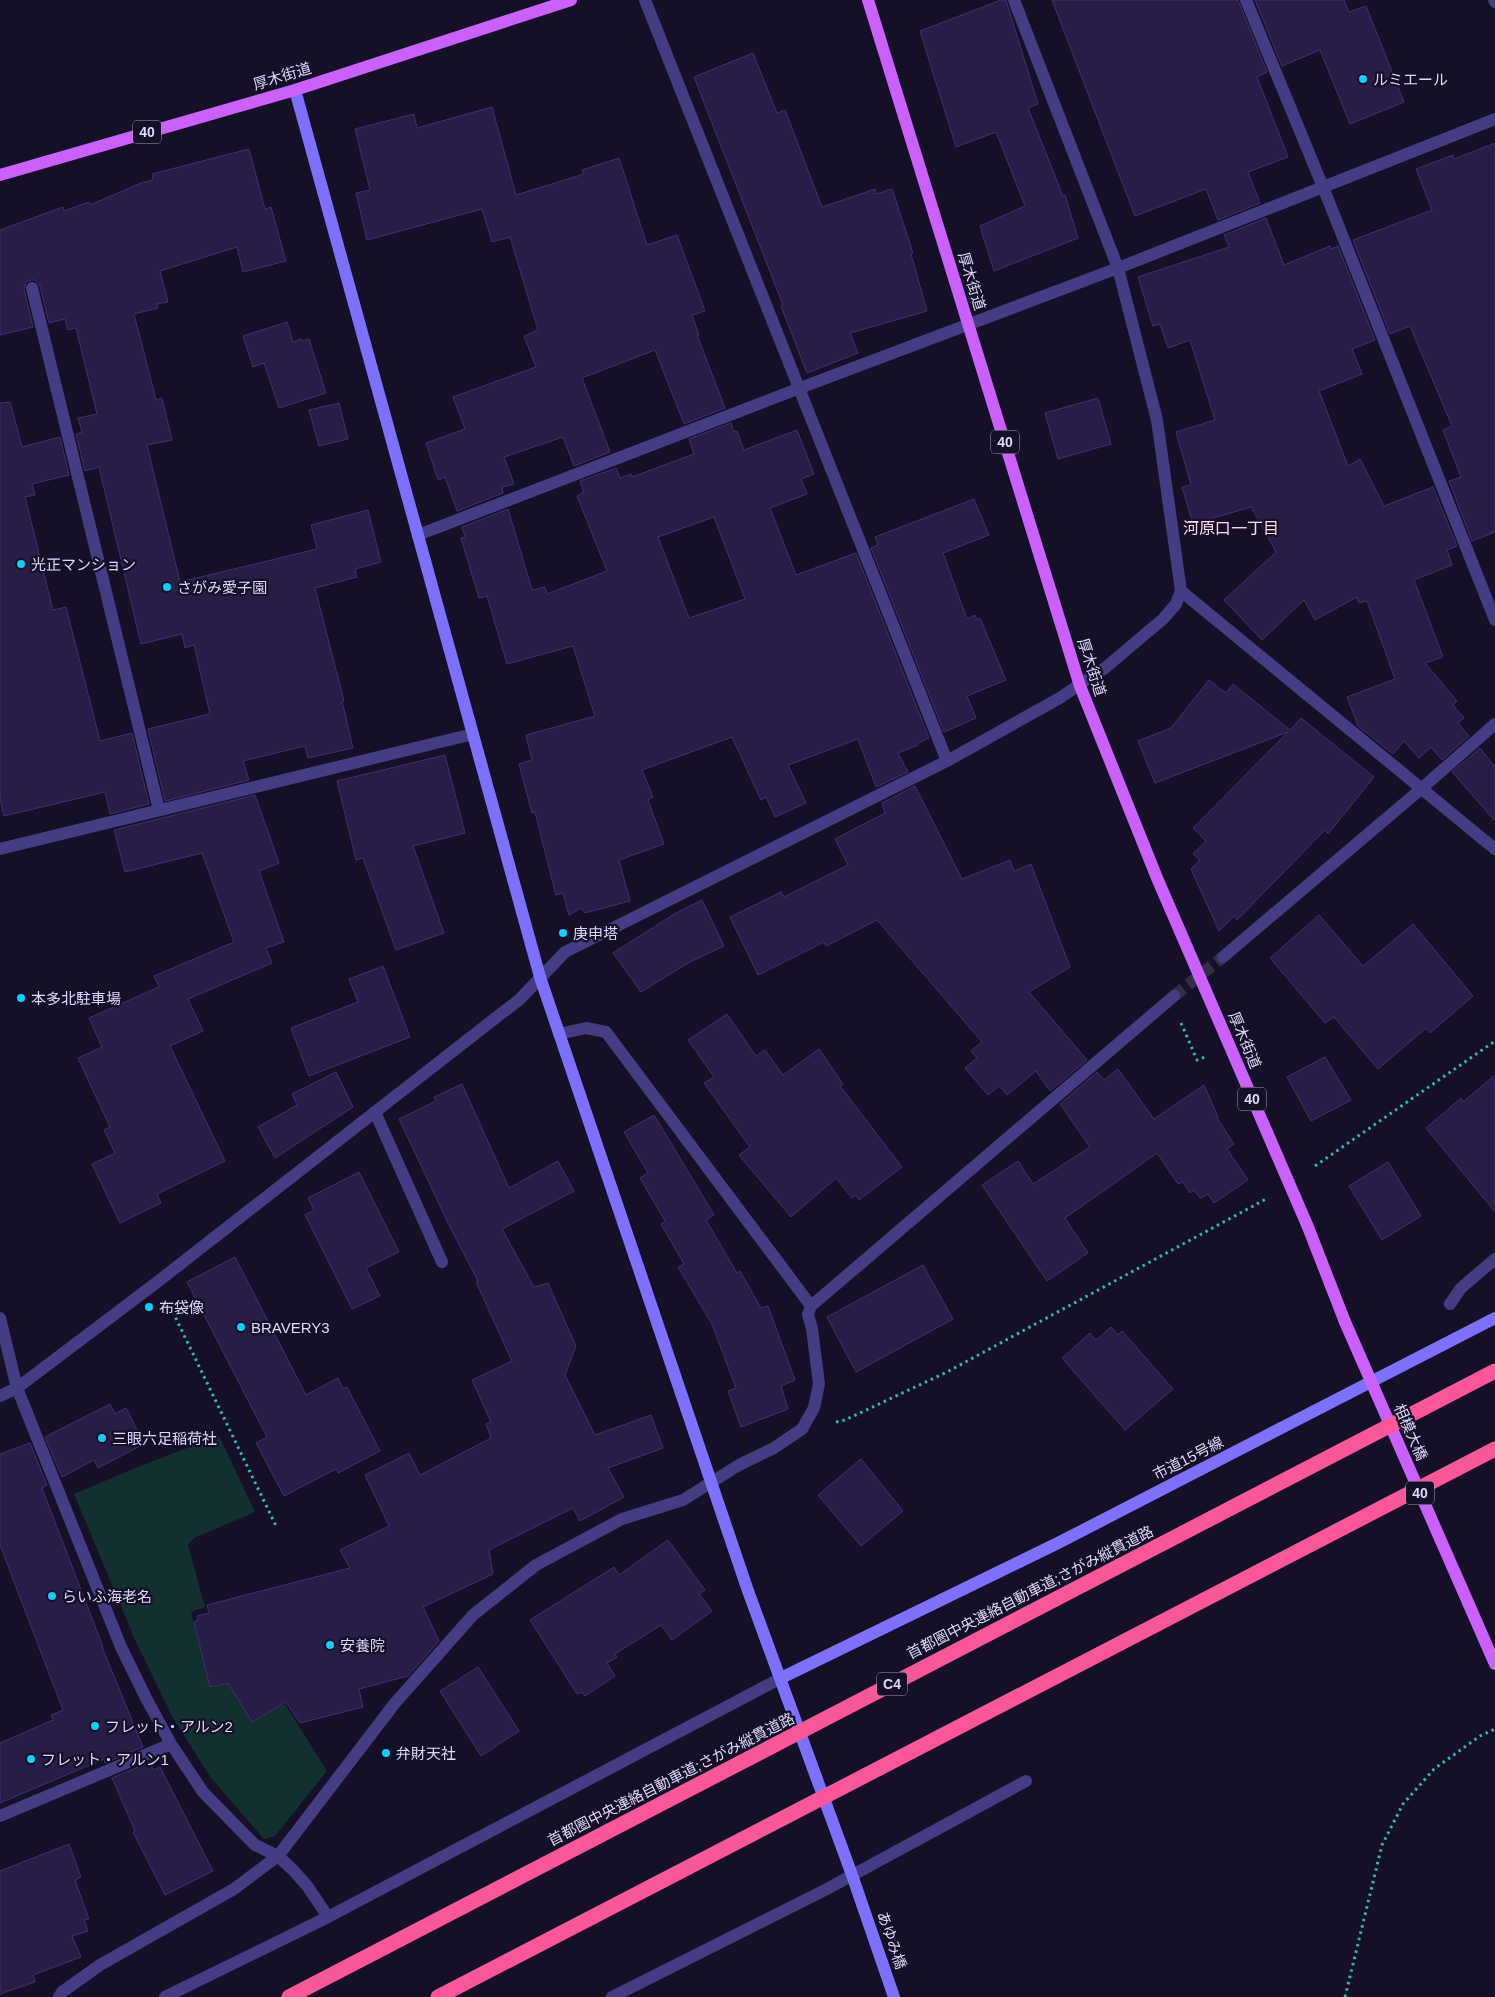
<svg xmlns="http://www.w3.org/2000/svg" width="1495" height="1997" viewBox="0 0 1495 1997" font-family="Helvetica,'Noto Sans JP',sans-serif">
<rect width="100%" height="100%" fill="#151027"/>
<path fill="#133031" d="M219,1436L255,1512L194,1538L188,1545L205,1607L191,1612L209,1682L211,1687L232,1682L275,1708L285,1704L327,1771L275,1836L264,1839L211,1778L173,1718L136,1642L74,1494L145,1464Z"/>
<path fill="#281d47" stroke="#412f73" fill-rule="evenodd" d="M1001,0H1006L1038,104L1028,108L1063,196L1065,195L1078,238L994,271L980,226L1025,206L996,132L956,147L920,31Z
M1052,0H1238L1267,72L1257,77L1288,157L1248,172L1260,203L1218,220L1206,189L1135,216Z
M1255,0H1344L1349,12L1366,6L1404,102L1350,124L1320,50L1282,66Z
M753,53L777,113L785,110L822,207L875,189L876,194L892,189L913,253L911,254L927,311L850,333L858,353L807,373L781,306L783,305L694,77Z
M492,107L516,195L584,174L582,170L619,158L647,245L677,235L705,311L692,315L699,335H697L725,408L684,424L655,350L582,378L610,452L574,466L563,437L504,457L514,484L502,487L503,493L457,511L445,477L438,480L426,443L465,429L453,397L536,367L524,336L538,330L510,237L492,242L482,209L367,240L356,193L370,190L355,129L414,114L417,128Z
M1495,143V532L1472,541L1449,481L1461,477L1443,430L1452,426L1410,326L1390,334L1353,240L1432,210L1416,169L1453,155L1454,159Z
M249,149L265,209L271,207L286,261L243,272L237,247L160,271L168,302L157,304L158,308L134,314L156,400L162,398L172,440L147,445L180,582L317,549L311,525L368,510L381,562L355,569L357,577L315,588L344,701H342L353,748L308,758L305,746L243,761L249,780L165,801L148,729L210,714L194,645L185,648L182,634L141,644L99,467L85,471L76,434L82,432L78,418L97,414L76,328L68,330L65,319L49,323L40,286L35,280H31L26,282L24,289L33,327L0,335V230L63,207L64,211L89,202L90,205L141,183L153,180L152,174Z
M1266,218L1284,265L1330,246L1331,249L1338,246L1375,340L1352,349L1362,374L1319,391L1348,466L1360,459L1384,506L1433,487L1457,546L1447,550L1452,565L1414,580L1443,657L1425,663L1457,701L1453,705L1464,718L1458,723L1469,736L1442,760L1431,747L1419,758L1404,741L1393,754L1358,726L1347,697L1395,679L1367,601L1359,603L1357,597L1315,620L1304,600L1262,640L1224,600L1276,552L1251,507L1193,524L1182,487L1191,485L1176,432L1215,420L1190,340L1168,348L1160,324L1153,326L1138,277L1229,247L1224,235Z
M287,322L293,342L301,339L302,341L309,339L326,393L279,408L264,363L253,367L243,336Z
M1098,398L1111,444L1058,459L1045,413Z
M10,402L22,447L60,437L69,475L32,484L35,495L25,497L53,610L66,607L100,741L132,733L149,804L110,814L105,792L4,816L0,798V403Z
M339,403L348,439L319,446L309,410Z
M731,423L734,432L737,431L744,450L797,430L814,474L801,479L807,494L770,508L796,575L856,553L929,738L918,743V745L898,753L908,772L876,787L858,739L788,765L806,803L775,817L766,797L761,800L732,737L642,770L653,797L648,800L664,844L619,860L630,901L585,913L581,908L569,915L563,893L556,895L535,812L532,813L519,764L532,760L526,735L595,716L573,646L507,664L487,596L479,598L461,538L465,537L462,527L508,509L532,590L545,587L547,594L607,571L577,496L584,492L580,481L616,468L620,478L631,474L632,477L694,454L689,439ZM714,517L745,599L689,618L658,537Z
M974,499L989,535L943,553L967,619L975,615L977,620L980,618L1006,680L967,696L976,718L944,732L871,548L878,545L875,537Z
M1209,680L1226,693L1233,684L1290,730L1301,718L1374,777L1328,834L1325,830L1237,920L1234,916L1219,931L1191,869L1200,860L1193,854L1206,841L1193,828L1288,732L1155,783L1138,741L1171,728Z
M1480,748L1495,767V821L1452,772Z
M445,755L465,833L413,846L444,933L396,950L363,858L356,860L337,781Z
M915,786L962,879L1010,860L1014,871L1031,864L1070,967L1029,992L1087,1060L1050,1091L1036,1071L1007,1095L999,1086L988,1095L965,1068L977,1058L971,1051L982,1042L877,920L826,946L824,942L758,975L730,917L781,892L784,897L848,865L835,839L885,813L882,803Z
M255,795L279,863L259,871L284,942L266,948L272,963L188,999L203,1031L170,1046L225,1161L157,1194L161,1203L120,1223L92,1164L115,1153L104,1130L110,1127L78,1058L102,1047L89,1018L159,987L154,976L234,942L202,853L125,872L114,830Z
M702,900L724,946L688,963L641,992L613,953L676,913Z
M1319,915L1363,966L1413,924L1473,996L1430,1033L1426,1028L1378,1069L1334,1017L1325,1023L1270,958Z
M383,966L410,1037L309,1076L291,1028L358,1002L349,979Z
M727,1014L756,1056L765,1050L783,1075L819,1049L843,1084L840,1086L902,1167L859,1200L856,1195L852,1198L836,1178L791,1217L739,1155L750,1147L704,1083L714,1077L688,1040Z
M1325,1057L1351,1100L1311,1121L1287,1077Z
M1118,1069L1154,1119L1204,1085L1218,1117L1217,1118L1234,1144L1227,1149L1248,1180L1214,1203L1208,1194L1200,1198L1194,1190L1190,1193L1183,1182L1178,1184L1157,1153L1065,1218L1088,1253L1047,1281L982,1185L1018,1161L1033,1184L1090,1147L1060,1104L1097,1072L1104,1080Z
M336,1072L353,1107L275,1158L258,1127L297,1105L292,1094Z
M1495,1075V1212L1426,1128L1461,1098L1463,1102Z
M462,1084L509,1188L558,1161L574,1191L502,1229L534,1287L548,1283L576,1346L565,1375L595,1435L651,1415L663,1448L608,1468L624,1497L580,1521L573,1508L489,1550L493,1574L423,1607L439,1641L408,1676L359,1689L363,1707L300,1723L286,1702L252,1722L228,1683L210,1687L194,1622L198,1620L197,1616L209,1613L207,1605L350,1568L340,1550L389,1526L365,1475L409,1453L420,1475L491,1438L486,1424L491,1422L472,1380L512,1361L476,1282L478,1281L448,1223L399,1119L436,1101L434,1097Z
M654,1115L714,1215L706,1220L737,1273L740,1271L761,1308L768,1306L795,1380L781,1386L788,1409L741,1427L728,1391L736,1388L712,1324L678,1267L684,1264L661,1224L665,1221L640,1178L648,1173L624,1132Z
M1388,1162L1421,1216L1382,1240L1349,1186Z
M359,1172L399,1252L366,1268L380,1296L352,1309L305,1215L314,1210L308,1198Z
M235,1257L306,1395L338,1378L343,1389L347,1387L380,1451L338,1473L336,1469L284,1496L256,1443L267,1437L187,1282Z
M923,1265L953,1319L856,1372L827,1317Z
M1111,1327L1118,1335L1122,1331L1173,1389L1125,1430L1062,1358L1090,1333L1096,1340Z
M110,1404L115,1414L126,1408L144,1444L98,1468L94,1460L62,1477L45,1437Z
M30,1443L47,1485L42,1488L103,1647H102L143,1747L105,1763L104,1759L0,1803V1743L53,1720L51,1715L63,1710L0,1545V1454Z
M861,1459L903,1511L861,1546L818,1495Z
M668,1540L705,1590L699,1594L712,1611L672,1640L661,1625L615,1654L617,1657L607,1663L615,1676L585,1696L582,1692L577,1694L530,1620L614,1567L619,1575Z
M478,1667L519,1731L481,1756L440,1691Z
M150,1762L153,1770L160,1767L213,1871L165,1895L133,1832L135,1831L112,1778Z
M69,1844L81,1877L75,1880L89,1919L84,1920L88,1931L72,1936L81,1957L33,1975L35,1982L0,1994V1871Z"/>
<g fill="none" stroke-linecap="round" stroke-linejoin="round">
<path stroke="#332e47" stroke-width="12" stroke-dasharray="12 6" stroke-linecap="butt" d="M1174,996L1223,957"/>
<path stroke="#33b6b6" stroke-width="3" stroke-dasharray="2.5 4" stroke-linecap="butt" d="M1181,1023L1197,1060L1205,1057
M1315,1166L1495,1041
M170,1306L277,1528
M836,1422L845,1420L947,1372L1266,1199
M1345,1997L1382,1845L1403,1804L1434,1769L1480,1736L1495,1729"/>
<path stroke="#443d84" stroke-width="12" d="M32,288L159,810
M559,1034L586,1028L606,1032L811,1306
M375,1112L442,1262
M612,1997L825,1890L1026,1781"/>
<path stroke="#443d84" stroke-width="12" d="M645,0L947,761
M1246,0L1323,187L1495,620
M1494,0L1495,2
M418,535L800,388L1118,268L1495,119
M1181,591L1495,849
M0,849L473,734
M1223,957L1421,789L1495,724
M1450,1304L1461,1288L1495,1259
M0,1318L17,1388L121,1647L146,1698L171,1744L203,1792L255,1845L278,1856L293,1870L308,1887L328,1917
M0,1396L17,1388L156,1283L498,1016L519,1000L565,952L947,761L1058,699L1105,668L1163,619L1176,604L1181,591L1157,420L1118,268L1014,0
M0,1816L171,1744
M59,1997L62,1992L100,1965L234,1889L278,1856L395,1703L473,1615L536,1565L622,1519L683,1500L739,1465L774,1448L802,1429L814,1408L819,1384L812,1329L808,1314L811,1306L1174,996
M165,1997L328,1917L781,1678"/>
<path stroke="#7d71fb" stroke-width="12" d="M295,90L540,977L747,1588L852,1875L894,1997
M781,1678L1058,1543L1495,1318"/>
<path stroke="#cb61fb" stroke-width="12" d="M868,0L1080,686L1157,878L1308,1227L1345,1322
M0,175L295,90L571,0"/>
<path stroke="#cb61fb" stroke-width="12" d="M1345,1322L1495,1664"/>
<path stroke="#fa569a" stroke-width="15" d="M289,1997L1495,1371
M438,1997L1495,1449"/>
</g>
<g fill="#09d1f8" stroke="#151027" stroke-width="2">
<circle cx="1363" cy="79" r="5"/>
<circle cx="21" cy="564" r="5"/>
<circle cx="167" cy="587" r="5"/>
<circle cx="563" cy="933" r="5"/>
<circle cx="21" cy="998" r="5"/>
<circle cx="149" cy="1307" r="5"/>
<circle cx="241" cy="1327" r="5"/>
<circle cx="102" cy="1438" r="5"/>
<circle cx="52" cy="1596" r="5"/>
<circle cx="330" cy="1645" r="5"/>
<circle cx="95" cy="1726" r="5"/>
<circle cx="386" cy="1753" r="5"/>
<circle cx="31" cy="1759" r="5"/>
</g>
<g text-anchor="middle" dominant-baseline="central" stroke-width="4.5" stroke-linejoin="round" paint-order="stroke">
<g fill="#151027" stroke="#a29bbe" stroke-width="1">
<rect x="133" y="120.5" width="28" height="23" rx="4"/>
<rect x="991" y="430.5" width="28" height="23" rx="4"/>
<rect x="1238" y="1087.5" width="28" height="23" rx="4"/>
<rect x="1406" y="1481.5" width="28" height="23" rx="4"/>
<rect x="877" y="1672.5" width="30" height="23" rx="4"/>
</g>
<g font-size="14" font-weight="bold" fill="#ded7fe">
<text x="147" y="132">40</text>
<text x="1005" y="442">40</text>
<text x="1252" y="1099">40</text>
<text x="1420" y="1493">40</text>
<text x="892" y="1684">C4</text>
</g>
<g font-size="15" fill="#ded7fe" stroke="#151027">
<text transform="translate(282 76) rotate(-17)">厚木街道</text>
<text transform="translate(972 281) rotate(73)">厚木街道</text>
<text transform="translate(1092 667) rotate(72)">厚木街道</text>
<text transform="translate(1245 1040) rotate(67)">厚木街道</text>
<text transform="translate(1411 1432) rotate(66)">相模大橋</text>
<text transform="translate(1188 1458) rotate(-27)">市道15号線</text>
<text transform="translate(1030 1592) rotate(-27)">首都圏中央連絡自動車道;さがみ縦貫道路</text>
<text transform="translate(671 1779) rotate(-27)">首都圏中央連絡自動車道;さがみ縦貫道路</text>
<text transform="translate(892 1940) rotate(71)">あゆみ橋</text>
</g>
<g font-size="15" fill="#ded7fe" stroke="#151027" text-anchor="start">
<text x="1373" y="79">ルミエール</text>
<text x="31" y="564">光正マンション</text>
<text x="177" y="587">さがみ愛子園</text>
<text x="573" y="933">庚申塔</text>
<text x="31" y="998">本多北駐車場</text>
<text x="159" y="1307">布袋像</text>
<text x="251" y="1327">BRAVERY3</text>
<text x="112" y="1438">三眼六足稲荷社</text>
<text x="62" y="1596">らいふ海老名</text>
<text x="340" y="1645">安養院</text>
<text x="105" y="1726">フレット・アルン2</text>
<text x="396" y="1753">弁財天社</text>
<text x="41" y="1759">フレット・アルン1</text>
</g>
<g font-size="16" fill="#fed9ee" stroke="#151027">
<text x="1231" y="528">河原口一丁目</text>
</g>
</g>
</svg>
